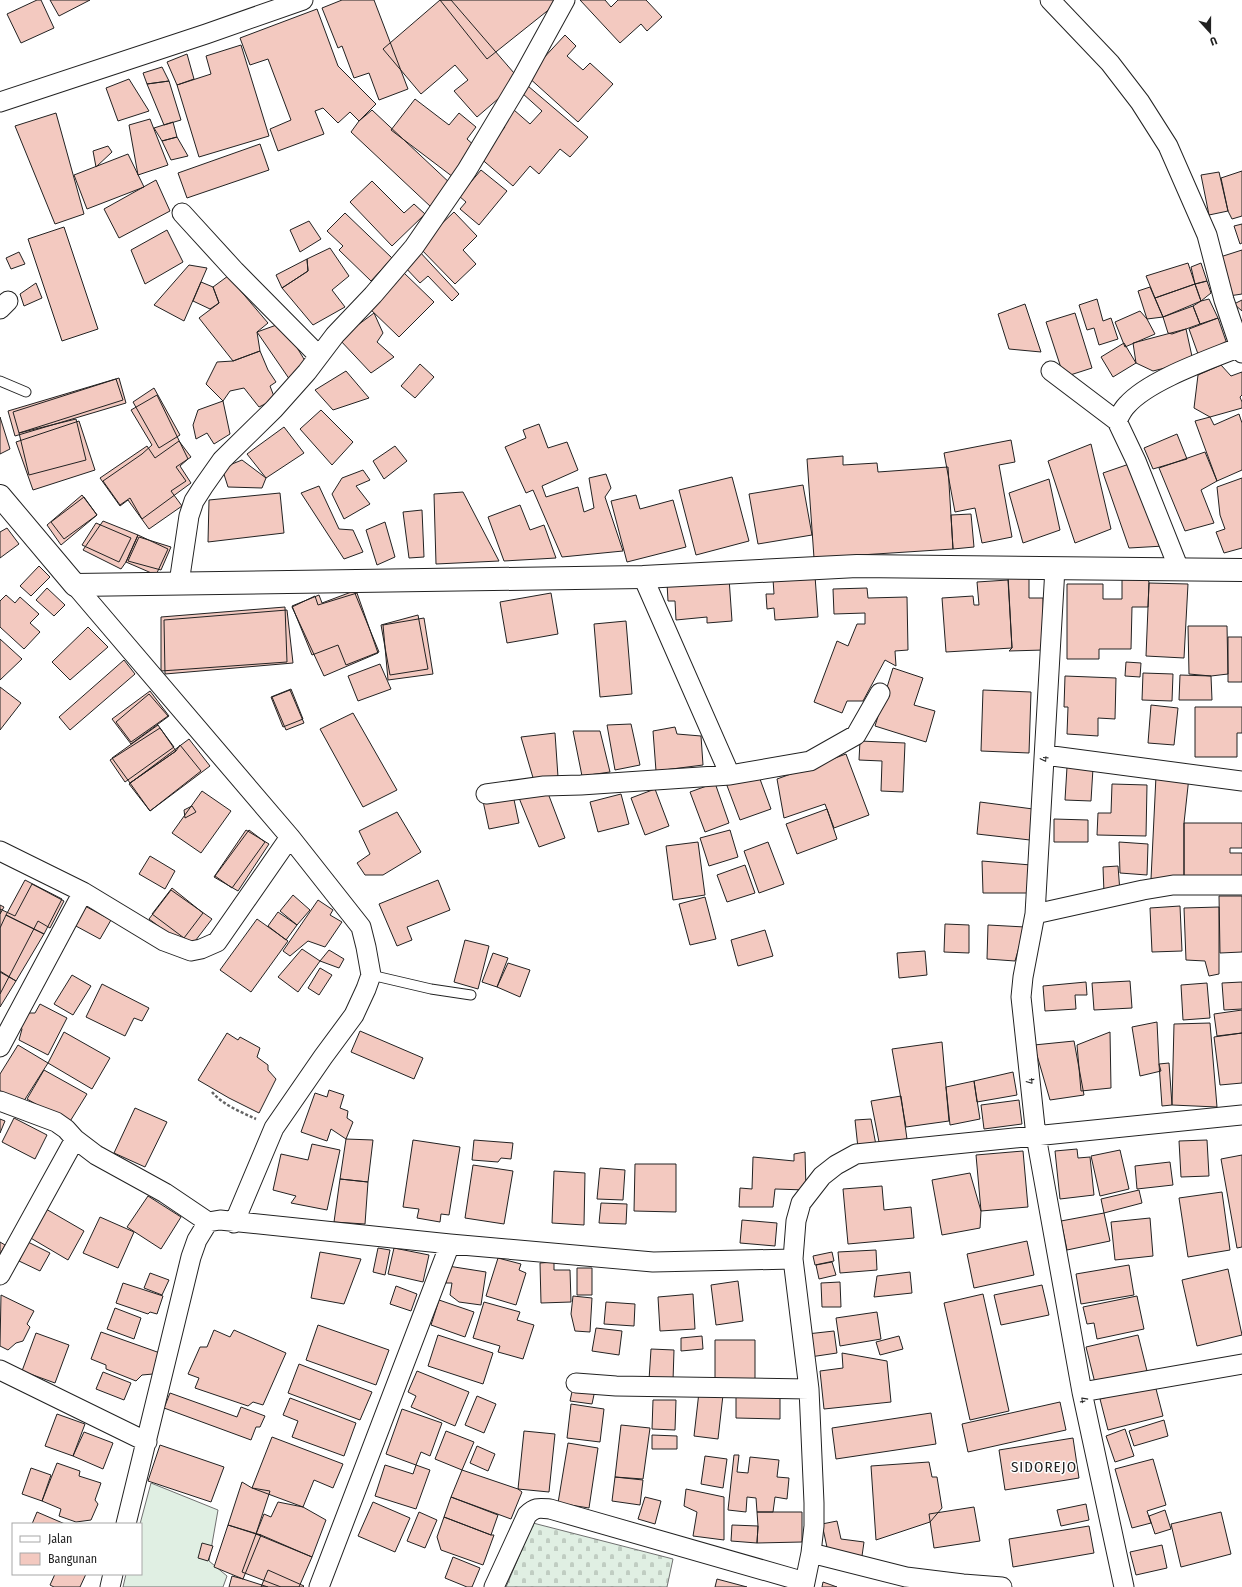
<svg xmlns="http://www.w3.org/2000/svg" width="1242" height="1587" viewBox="0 0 1242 1587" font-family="'Fira Sans Condensed',sans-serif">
<defs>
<pattern id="cemetery-stones" width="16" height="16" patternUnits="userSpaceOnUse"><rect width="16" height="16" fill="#e0efe3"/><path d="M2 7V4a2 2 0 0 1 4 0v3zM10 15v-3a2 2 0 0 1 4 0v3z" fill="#c0cdc2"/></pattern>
</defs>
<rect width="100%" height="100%" fill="#fff"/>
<path fill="#e0efe3" stroke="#6f6f6f" d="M151,1483L218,1510L209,1561L227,1576L223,1587H123L126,1574H141V1524H140Z"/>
<path fill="url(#cemetery-stones)" stroke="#6f6f6f" d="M533,1523L673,1559L667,1587H506Z"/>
<path fill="#f3c9c0" stroke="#222" d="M37,0H41L54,28L21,43L7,14Z
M50,0H90L59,16Z
M342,0H374L408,89L379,100L369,73L354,78L342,46L338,48L322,8Z
M440,0H561L487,59Z
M440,0H451L520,80L477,117L454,91L468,80L455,65L421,94L383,49Z
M580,0H605L611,7L618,0H646L662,17L647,31L641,24L620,43Z
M317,9L338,66L376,104L359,121L350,112L338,123L323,108L315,111L324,134L278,151L270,129L291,120L268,59L250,65L240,38Z
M565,35L576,46L567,56L583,70L590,63L613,84L578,122L527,76Z
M241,45L269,136L199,157L177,85L211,74L206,56Z
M187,54L194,79L177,85L167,62Z
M162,67L169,81L147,84L143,73Z
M129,79L149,111L118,121L106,88Z
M169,81L181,120L164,125L147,84Z
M528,86L588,137L570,157L560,149L539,174L530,166L513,186L479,157L505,127L502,124L514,110L530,124L542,111L522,93Z
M415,99L449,125L459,113L476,127L467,139L476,147L453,177L391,130Z
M372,110L452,185L431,207L351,132L359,121Z
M56,113L84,214L55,224L15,126Z
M150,119L168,165L138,175L129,125Z
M173,122L177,137L162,141L154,128Z
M177,137L188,156L171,160L162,141Z
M260,144L269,170L187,198L178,173Z
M108,146L112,152L96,167L93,151Z
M128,154L144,187L87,209L74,175Z
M481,170L507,191L479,225L460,209L466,202L459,196Z
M1242,171V216L1232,219L1228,211L1221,178Z
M1219,172L1228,211L1209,215L1201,175Z
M156,180L170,211L119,238L104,209Z
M372,181L404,213L414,204L425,214L392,246L350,202Z
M454,212L477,236L463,250L476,264L455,284L418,246Z
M345,213L392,258L371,281L339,250L343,246L327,231Z
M309,221L321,239L300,252L290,230Z
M1242,224V243L1240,244L1234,226Z
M64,227L98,329L62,341L28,239Z
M167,230L183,262L145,284L131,250Z
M330,248L349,276L332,290L345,307L313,325L282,288L308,271L307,259Z
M418,250L459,294L452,301L428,276L420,283L403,265Z
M1242,250V294L1229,296L1217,258Z
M19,252L25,264L11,269L6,258Z
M307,259L308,271L282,288L276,275Z
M1188,263L1195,284L1155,298L1146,276Z
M1201,263L1207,281L1195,284L1191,267Z
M189,265L207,268L184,321L154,305Z
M403,272L434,302L399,337L368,307Z
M228,276L268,323L257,332L260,351L233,361L199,318L219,303L213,287Z
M1207,281L1211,293L1201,301L1195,284Z
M201,282L213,287L219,303L210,309L193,301Z
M36,283L42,298L24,306L20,294Z
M1195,284L1201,301L1163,317L1155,298Z
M1150,287L1163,317L1147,319L1138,291Z
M1097,299L1103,321L1111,318L1118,339L1099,345L1094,328L1087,330L1079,305Z
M1209,299L1218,318L1200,324L1193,306L1201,301Z
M1242,300V311L1234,304Z
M1025,304L1041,352L1009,349L998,314Z
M1193,306L1200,324L1172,334L1168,333L1163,317Z
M1140,311L1147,319L1155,334L1125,347L1115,322Z
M374,313L383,333L377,342L394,357L371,373L339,339Z
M1075,313L1092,368L1064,377L1046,322Z
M1218,318L1227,344L1198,354L1189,329Z
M282,323L307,364L290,380L257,332Z
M1186,329L1193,361L1153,371L1136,363L1133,343Z
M1124,343L1136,363L1113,377L1101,357Z
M260,351L268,370L276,382L270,386L275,399L259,407L244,388L230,391L223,401L206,384L217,362L233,361Z
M420,364L434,377L415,398L401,386Z
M1221,365L1231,376L1242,372V395L1240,397L1242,402V408L1210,417L1194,408L1198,375Z
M346,371L369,398L333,410L315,390Z
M119,378L126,403L15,436L8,411Z
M116,379L123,400L19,433L13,412Z
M154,388L180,435L159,448L133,402Z
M157,395L188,459L180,466L191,483L142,519L130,498L120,505L103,481L142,454L152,445L131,410Z
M223,401L230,434L214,444L207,433L196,439L193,425L198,410Z
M321,410L353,442L332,465L300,429Z
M1239,414L1242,423V470L1217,481L1195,421L1210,417L1214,425Z
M0,417L10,449L0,454Z
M76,419L86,460L29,475L19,433Z
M79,421L95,470L33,490L16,442Z
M539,424L548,448L567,442L578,470L542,486L546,497L578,487L584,512L594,508L589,478L606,474L611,488L605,497L623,551L562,557L533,490L526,493L505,447L526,438L523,430Z
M284,427L304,453L266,478L247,454Z
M1177,434L1187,459L1153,469L1144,448Z
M1011,440L1015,462L999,465L1012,537L982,543L975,508L955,512L944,453Z
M179,441L191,457L176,467L186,481L171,491L182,506L149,529L128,500L120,506L100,478L147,446L155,458Z
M1091,444L1111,529L1075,543L1048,461Z
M395,446L407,461L384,479L373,461Z
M1205,452L1217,481L1201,490L1214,523L1185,531L1159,468Z
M843,456V465L877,463L878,472L948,467L953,549L814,558L807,459Z
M242,460L266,478L262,488L228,487L222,468Z
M1135,462L1164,546L1129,548L1103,473Z
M363,470L370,480L356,486L370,504L344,519L332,494L342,478Z
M732,477L749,541L696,555L679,490Z
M1242,478V548L1224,553L1216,532L1225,529L1220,515L1217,487Z
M1049,479L1060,530L1023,543L1009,493Z
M803,485L812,535L758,544L749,494Z
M319,486L339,529L353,530L363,552L344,559L301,493Z
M463,492L499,561L436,564L434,494Z
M280,493L284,533L208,542L209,500Z
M82,495L97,515L61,545L47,525Z
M636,495L640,509L673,500L686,547L627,562L611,501Z
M84,497L97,515L64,539L51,522Z
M520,505L530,530L544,525L556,558L504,561L488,517Z
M422,510L424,557L409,558L403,512Z
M971,514L974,547L953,549L951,515Z
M103,521L138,535L126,562L121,569L83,550Z
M385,522L395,557L377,565L366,530Z
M96,523L131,538L119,562L82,545Z
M7,528L19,544L0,558V532Z
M138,535L168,549L156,575L126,562Z
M139,537L171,547L161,570L128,561Z
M39,566L50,577L31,596L20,586Z
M1029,574V598H1043L1044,650L1009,651L1012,648L1008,575Z
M815,576L818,617L775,620L774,608L767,609L766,594H774L773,579Z
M1122,577H1148L1149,583L1148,607H1132L1131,649H1099V659H1067V584H1103V599H1122Z
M729,578L732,621L707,623V617L676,620L675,601H668L667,583Z
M1008,580L1012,648L946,652L942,598L973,596L974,605H979L977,582Z
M1149,583L1188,584L1184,658L1146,656Z
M47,588L65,605L54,616L36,600Z
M867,588L868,598L907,597L908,650L895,651L896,666L885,660L863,701H847L842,713L814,702L837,641L848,646L857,624H865V613L834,614L833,589Z
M354,591L379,652L346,665L338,645L312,655L292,606L319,595L322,603Z
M357,593L378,653L324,676L292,607L315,596L318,605Z
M551,593L558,634L507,643L500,602Z
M6,595L15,603L20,597L39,614L30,623L40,632L24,649L0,627V601Z
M285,607L287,662L161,671V617Z
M287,610L293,663L165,674L164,620Z
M418,615L428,669L390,675L381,625Z
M424,618L433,674L388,680L383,625Z
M626,621L632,694L600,697L594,624Z
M1188,626H1227L1228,674L1211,676L1189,674Z
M88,627L108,647L70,680L52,662Z
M1228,637H1242V682H1228Z
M0,639L22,659L0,680Z
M124,660L135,674L70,730L59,717Z
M1126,662L1141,663L1140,677L1125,676Z
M380,664L391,689L358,701L348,676Z
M893,668L923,678L914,705L935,711L926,742L875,726Z
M1143,673L1173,674L1172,701L1142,700Z
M1180,675L1211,676L1212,700H1179Z
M1065,676L1116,678L1115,719L1098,718V736L1067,734L1068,707H1064Z
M0,687L21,703L0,730Z
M291,689L303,719L283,727L271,697Z
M290,690L304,723L286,730L272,697Z
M983,690L1031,692L1029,753L981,751Z
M150,691L169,716L131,744L112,719Z
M149,694L168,716L131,742L116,722Z
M1151,705L1178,708L1174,745L1148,743Z
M1195,707H1242V733H1237V757H1195Z
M353,713L397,790L363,807L320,729Z
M631,724L640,765L615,770L607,725Z
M158,725L176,751L130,783L112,758Z
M675,727L677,734L701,736L703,765L656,771L653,731Z
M160,728L174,747L125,782L110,760Z
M573,731H600L610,772L582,776Z
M555,733L558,777L534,781L521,737Z
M189,739L210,766L150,811L129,784Z
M860,741L905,743L903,792L881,791L882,761L859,760Z
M180,745L201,771L150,811L130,783L176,751Z
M846,754L869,815L834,828L825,804L784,818L777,779Z
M1067,767L1093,768L1091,801L1065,800Z
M757,771L771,809L740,820L726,783Z
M1156,776L1189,777L1184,823V880L1151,879Z
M715,783L729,823L705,832L690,792Z
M1112,784L1147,785L1146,836L1097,835L1098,813H1111Z
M546,788L565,838L539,847L519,798Z
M655,789L669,826L645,835L631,798Z
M202,791L231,811L201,853L172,833Z
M621,794L629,824L598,832L590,802Z
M513,795L519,823L489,829L483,801Z
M980,802L1033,809L1030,840L977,834Z
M192,806L196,812L185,818L184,810Z
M827,809L837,839L797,854L786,824Z
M397,812L421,852L383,875H365L357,863L370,854L359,831Z
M1054,819L1088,820V842H1054Z
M1184,823H1242V848H1230V853H1242V877L1184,880Z
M246,830L269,844L238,891L214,877Z
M249,830L265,842L232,888L215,876Z
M730,830L738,857L709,866L700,838Z
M698,842L705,895L673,900L666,846Z
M768,842L784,884L759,893L744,851Z
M1119,842L1148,844L1147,875L1120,873Z
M150,856L175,871L165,889L139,874Z
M982,861L1031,865L1027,893H983Z
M745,865L755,893L727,902L717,875Z
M1118,866L1120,892L1104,893L1103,867Z
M25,880L62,899L44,934L6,915Z
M438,880L450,910L407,927L412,940L397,946L379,904Z
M32,884L64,901L50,928L38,921L0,994V909L15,916Z
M172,888L203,913L184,938L152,914Z
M171,890L212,919L189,949L149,919Z
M293,895L310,910L297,925L280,911Z
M1219,896H1242V952L1220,953Z
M705,897L716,939L690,945L679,904Z
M318,900L333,910L330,915L342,922L325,947L308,941L290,956L283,951Z
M0,905L4,907L0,914Z
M85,906L111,920L100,939L74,925Z
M1180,906L1182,951L1152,952L1150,908Z
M1219,907V974L1209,976L1205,961L1186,960L1184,908Z
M278,912L297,925L286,940L268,926Z
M6,915L44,934L16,981L0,971V928Z
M257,919L288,941L251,992L220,970Z
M945,924L969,925V953L944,952Z
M988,925L1025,927L1015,961L987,959Z
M765,930L773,956L738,966L731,940Z
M465,940L489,946L478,989L454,982Z
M302,949L320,961L298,992L278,977Z
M329,950L344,959L339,968L320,961Z
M925,951L927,975L899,978L897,953Z
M493,953L508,958L497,987L482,982Z
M508,963L530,970L520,997L497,987Z
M320,968L332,975L319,995L308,988Z
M0,972L16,981L0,1007Z
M72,975L91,986L73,1015L54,1004Z
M1130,981L1132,1008L1094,1010L1092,983Z
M1086,982L1087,995H1075L1076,1009L1045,1011L1043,986Z
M1242,982V1009L1224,1010L1222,983Z
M1207,983L1210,1018L1183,1020L1181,985Z
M102,984L149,1008L142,1021L134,1018L125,1036L86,1017Z
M40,1004L67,1018L48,1055L19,1040L22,1029L18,1023L25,1013H35Z
M1242,1010V1033L1217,1036L1214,1014Z
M1157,1022L1159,1064L1161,1071L1140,1076L1132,1027Z
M1210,1023L1217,1107L1172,1105L1174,1024Z
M360,1031L423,1058L414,1079L351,1052Z
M64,1032L110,1058L92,1089L48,1063Z
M1110,1032L1111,1088L1081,1091L1077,1045Z
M227,1033L238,1040L240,1037L260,1048L257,1057L268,1065V1070L276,1079L259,1113L229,1098L198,1080Z
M1242,1033V1083L1220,1085L1214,1037Z
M1074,1041L1084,1095L1050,1100L1034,1045Z
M942,1042L949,1121L906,1127L892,1049Z
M18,1045L48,1063L22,1104L0,1091V1074Z
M1169,1063L1172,1105L1162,1106L1159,1064Z
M44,1070L87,1094L69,1123L27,1099Z
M1013,1072L1017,1095L977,1102L974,1081Z
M974,1081L980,1119L950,1125L946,1087Z
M329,1090L344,1095L340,1108L348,1111L347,1118L353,1122L346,1139L331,1129L327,1141L301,1132L315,1093L327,1097Z
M901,1096L907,1139L879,1142L871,1101Z
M1019,1100L1022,1124L984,1129L981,1105Z
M135,1108L167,1122L145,1167L114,1153Z
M14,1118L47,1135L35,1159L2,1142Z
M0,1119L5,1121L0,1133Z
M871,1119L876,1145L858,1148L855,1120Z
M346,1139L373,1140L368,1182L340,1179Z
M413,1140L460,1147L449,1215L441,1214L440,1222L417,1218L419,1209L403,1207Z
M474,1140L513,1143L511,1159L501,1158L498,1162L472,1160Z
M1207,1140L1209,1176L1181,1177L1179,1141Z
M312,1144L340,1150L327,1210L291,1203L296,1196L273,1190L281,1154L308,1160Z
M1077,1149L1078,1158L1090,1157L1094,1195L1060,1199L1055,1151Z
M1120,1150L1129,1189L1100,1196L1091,1156Z
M1023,1151L1028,1207L981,1211L976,1155Z
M805,1152L806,1190L775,1189L773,1207H739L740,1188L752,1189L753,1157L794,1161V1154Z
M1242,1155V1247L1237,1248L1221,1159Z
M1170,1162L1173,1185L1137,1189L1135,1166Z
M635,1164H676V1212L634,1211Z
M473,1165L513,1171L504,1224L465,1218Z
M600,1168L625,1170L623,1200L597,1199Z
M554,1171L585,1173L584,1225L552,1223Z
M970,1173L981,1211L980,1228L942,1235L932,1180Z
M340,1179L368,1182L365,1224L334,1222Z
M882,1186L884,1210L911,1207L914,1238L848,1244L843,1189Z
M1139,1190L1142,1203L1104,1213L1101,1199Z
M1222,1192L1230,1250L1188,1257L1179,1198Z
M148,1196L181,1217L161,1249L127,1227Z
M601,1203L627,1204L626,1224L599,1223Z
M46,1209L84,1231L68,1260L29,1237Z
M1104,1213L1110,1241L1067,1250L1061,1221Z
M100,1217L134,1232L118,1268L83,1253Z
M1150,1218L1153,1256L1115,1260L1111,1222Z
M742,1220L777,1223L775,1246L740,1243Z
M1027,1241L1034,1275L974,1288L967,1254Z
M0,1242L5,1245L0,1254Z
M28,1242L50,1253L40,1271L19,1261Z
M378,1248L390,1250L385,1275L373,1272Z
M394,1248L429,1255L423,1282L388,1274Z
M876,1250L877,1270L840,1273L838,1252Z
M320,1252L361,1259L344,1304L311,1298Z
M832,1252L834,1261L815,1265L813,1256Z
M498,1258L521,1264L519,1270L526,1273L516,1305L486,1296Z
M554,1262V1270H570L571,1302L541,1303L540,1263Z
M832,1262L836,1275L819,1279L816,1265Z
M1129,1265L1134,1295L1081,1304L1076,1274Z
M448,1266L486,1272L481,1305L459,1302L450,1295L452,1283H446Z
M577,1268H592V1295H577Z
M1228,1269L1242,1335L1197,1346L1182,1280Z
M910,1272L912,1293L874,1297L877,1276Z
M150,1273L169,1280L162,1295L144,1288Z
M738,1281L743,1321L716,1325L711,1285Z
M840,1282L841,1307H822L821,1283Z
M123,1283L163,1296L157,1314L150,1312L148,1314L116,1303Z
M1042,1285L1049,1315L1001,1325L994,1295Z
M396,1286L417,1294L411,1311L390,1304Z
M693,1294L695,1329L660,1331L658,1297Z
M983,1294L1009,1411L970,1420L944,1303Z
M1,1295L34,1311L27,1324L30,1327L23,1341L16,1343L8,1350L0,1346Z
M573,1296L592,1298L590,1332L575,1331L571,1314Z
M1137,1296L1144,1329L1097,1339L1094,1323L1087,1324L1083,1307Z
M439,1300L474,1312L465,1337L431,1325Z
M484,1302L520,1312L517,1320L534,1325L523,1359L498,1352L500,1346L473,1338Z
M606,1302L635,1304L634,1326L604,1324Z
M115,1308L141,1318L134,1339L107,1329Z
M877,1312L881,1339L840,1346L836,1318Z
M318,1325L389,1350L376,1385L306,1360Z
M596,1328L622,1331L619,1355L592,1351Z
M214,1330L230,1337L234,1330L286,1353L263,1405L253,1402L248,1406L195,1388L199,1378L188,1374L200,1347H207Z
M834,1331L837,1353L810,1357L807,1334Z
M101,1332L160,1353L153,1374L142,1375L136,1381L106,1369V1365L91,1359Z
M36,1333L69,1345L55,1383L22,1371Z
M438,1335L493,1353L483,1384L428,1366Z
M1138,1335L1147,1371L1095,1383L1086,1347Z
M702,1336L703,1349L681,1351V1338Z
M899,1336L903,1349L880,1355L876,1342Z
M715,1340H755V1382L715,1381Z
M651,1349L674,1350L673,1381L649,1380Z
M842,1353L887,1361L891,1402L824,1409L820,1371L843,1368Z
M299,1364L372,1392L360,1420L288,1393Z
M417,1371L469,1392L455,1426L411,1407L416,1396L408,1392Z
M103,1372L131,1383L124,1400L96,1389Z
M1155,1385L1163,1416L1108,1430L1100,1399Z
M573,1387L595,1390L592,1404L570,1401Z
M699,1392L723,1395L718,1439L694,1436Z
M170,1393L237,1417L241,1407L265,1416L260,1427H256L251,1440L164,1408Z
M736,1395L780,1396V1419L736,1418Z
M477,1396L496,1404L484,1433L465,1425Z
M290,1398L356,1423L344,1456L292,1437L298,1421L283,1415Z
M653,1400H676L675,1430L652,1429Z
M1060,1402L1066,1430L968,1452L962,1424Z
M571,1404L604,1409L600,1442L567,1438Z
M402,1409L442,1423L430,1456L421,1452L416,1465L386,1454Z
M931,1413L936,1444L836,1459L832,1428Z
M57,1414L85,1424L73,1456L45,1446Z
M1164,1420L1168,1436L1134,1446L1129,1431Z
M621,1425L650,1428L643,1479L615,1477Z
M1125,1429L1134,1456L1115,1462L1106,1436Z
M446,1431L474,1442L462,1470L435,1459Z
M524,1431L555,1434L549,1492L518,1489Z
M84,1432L113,1443L103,1469L73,1456Z
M652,1435L677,1436V1449H652Z
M272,1437L343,1464L333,1488L314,1480L303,1507L252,1488Z
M1073,1438L1079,1478L1005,1490L999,1450Z
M568,1443L598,1448L589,1508L558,1503Z
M160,1445L224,1467L211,1502L148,1481Z
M477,1446L495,1454L488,1471L470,1463Z
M734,1455H739L737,1472L748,1473L750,1457L779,1460L777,1477L789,1478L787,1499L775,1497L773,1512H757L756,1498L747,1497L746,1512L728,1510Z
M705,1456L727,1459L723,1488L701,1484Z
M1153,1459L1166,1505L1147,1511L1151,1523L1132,1528L1115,1469Z
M929,1462L932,1477H937L942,1508L930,1522L876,1540L871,1466Z
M57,1463L80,1471L79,1476L101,1483L95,1500L98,1504L91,1520L76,1522L59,1516L61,1509L42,1501Z
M385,1465L413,1474L416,1465L430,1470L416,1509L375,1496Z
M31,1468L51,1475L42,1501L22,1494Z
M462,1470L518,1489L522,1492L511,1519L451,1497Z
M615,1477L643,1480L640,1505L612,1501Z
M242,1482L252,1488L270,1491L256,1534L228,1525Z
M686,1489L724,1497V1540L693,1536L697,1512L684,1506Z
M451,1497L498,1515L491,1535L444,1517Z
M645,1497L661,1501L655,1524L638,1519Z
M278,1502L303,1507L326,1520L312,1557L256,1534L264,1514L271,1517Z
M373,1502L410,1518L395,1552L358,1536Z
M1086,1504L1089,1520L1061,1526L1057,1510Z
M974,1507L980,1541L934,1548L929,1514Z
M1165,1510L1171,1529L1155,1534L1149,1516Z
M37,1512L65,1524H32Z
M419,1512L437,1520L425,1548L407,1541Z
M757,1512H802V1542L757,1543L758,1526Z
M1221,1512L1231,1554L1181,1567L1171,1524Z
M444,1517L491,1535H494L483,1565L441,1550L437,1537Z
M837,1521L841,1539L864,1542L862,1556L828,1552L822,1524Z
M228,1525L261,1535L243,1579L214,1567Z
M732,1525L758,1526L757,1543L731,1541Z
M1089,1526L1094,1553L1013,1567L1009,1539Z
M256,1534L261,1535L312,1557L299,1587H281L242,1572Z
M202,1543L213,1546L208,1561L198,1558Z
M1162,1545L1167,1568L1136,1575L1130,1552Z
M453,1557L480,1568L472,1587H467L445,1578Z
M268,1570L304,1586L303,1587H261Z
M55,1574H86L80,1587H54L50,1585Z
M232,1576L243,1579L268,1587H229Z
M717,1579L747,1587H715Z
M823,1582L837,1587H822Z"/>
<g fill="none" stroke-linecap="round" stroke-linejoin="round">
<g stroke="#222" stroke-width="11">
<path id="lane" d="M0,381L26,392
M371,975L431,989L471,995"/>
</g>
<g stroke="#222" stroke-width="21">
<path id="street" d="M1050,0L1110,63L1140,102L1168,146L1207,235L1224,300L1242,353
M0,102L206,34L303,0
M182,213L235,271L319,356
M0,309L8,301
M1051,371L1117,421
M1055,568L1035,914L1023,977L1021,997L1036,1136L1082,1392L1124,1587
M1179,569L1136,461L1117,421C1120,415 1122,410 1127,405C1149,380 1208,360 1240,347
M643,577L730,775
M179,583L189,516L194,501L203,487L222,460L274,409L307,372L335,335L373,295L414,247L467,170L521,80L565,0
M75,585L290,837L361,927L366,947L371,975L366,989L354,1015L323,1057L274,1128L234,1223
M1045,755L1242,781
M486,794L544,786L581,785L730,775L810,761L856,735L880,693
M0,851L83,892L164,941L191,951L201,949L217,942L290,837
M1035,914L1143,890L1173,885H1242
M0,1047L83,892
M0,1101L56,1122L66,1129L75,1139L96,1155L165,1193L208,1222
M0,1275L75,1139
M0,1370L147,1442
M576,1383L616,1386L809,1389
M1082,1392L1242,1364
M126,1524L191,1257L197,1240L208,1222L220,1220L450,1244L653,1262L793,1259
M811,1553L906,1577L963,1584L1002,1587
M110,1587L113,1574
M319,1587L450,1244
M494,1587L527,1515C535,1507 539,1508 550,1509L805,1582
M804,1587L811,1553L814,1526V1503L809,1389L793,1259L796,1221L801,1203L822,1176L836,1165L856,1154L1242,1115"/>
</g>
<g stroke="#222" stroke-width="24">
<path id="secondary" d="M0,496L75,585L643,577L857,566L1242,570"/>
</g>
<path stroke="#646464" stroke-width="2.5" stroke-dasharray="3 2" stroke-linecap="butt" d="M212,1092C223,1105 241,1112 256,1119"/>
<use href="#lane" stroke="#fff" stroke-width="9"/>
<use href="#street" stroke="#fff" stroke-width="19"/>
<use href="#secondary" stroke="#fff" stroke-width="22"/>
</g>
<g text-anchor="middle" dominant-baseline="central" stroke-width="3" stroke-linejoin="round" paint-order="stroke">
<g font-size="13" fill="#222" stroke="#fff">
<text transform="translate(1044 759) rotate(-87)">4</text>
<text transform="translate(1030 1081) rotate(-96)">4</text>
<text transform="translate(1084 1400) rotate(78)">4</text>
</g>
<g font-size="15" letter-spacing="1" fill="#222" stroke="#fff">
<text x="1044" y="1467">SIDOREJO</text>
</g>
</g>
<rect x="12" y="1523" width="130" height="52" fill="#ffffff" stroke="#a7a7a7"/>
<rect x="20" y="1536" width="20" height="6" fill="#ffffff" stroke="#a7a7a7"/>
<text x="48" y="1543" font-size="12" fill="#222222">Jalan</text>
<rect x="20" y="1553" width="20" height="12" fill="#f3c9c0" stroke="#a7a7a7"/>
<text x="48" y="1563" font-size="12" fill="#222222">Bangunan</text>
<g transform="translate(1210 32) rotate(159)" stroke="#ffffff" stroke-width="3" paint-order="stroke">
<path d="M0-3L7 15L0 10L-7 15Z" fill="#222222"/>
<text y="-6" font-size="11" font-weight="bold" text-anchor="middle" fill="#222222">U</text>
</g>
</svg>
